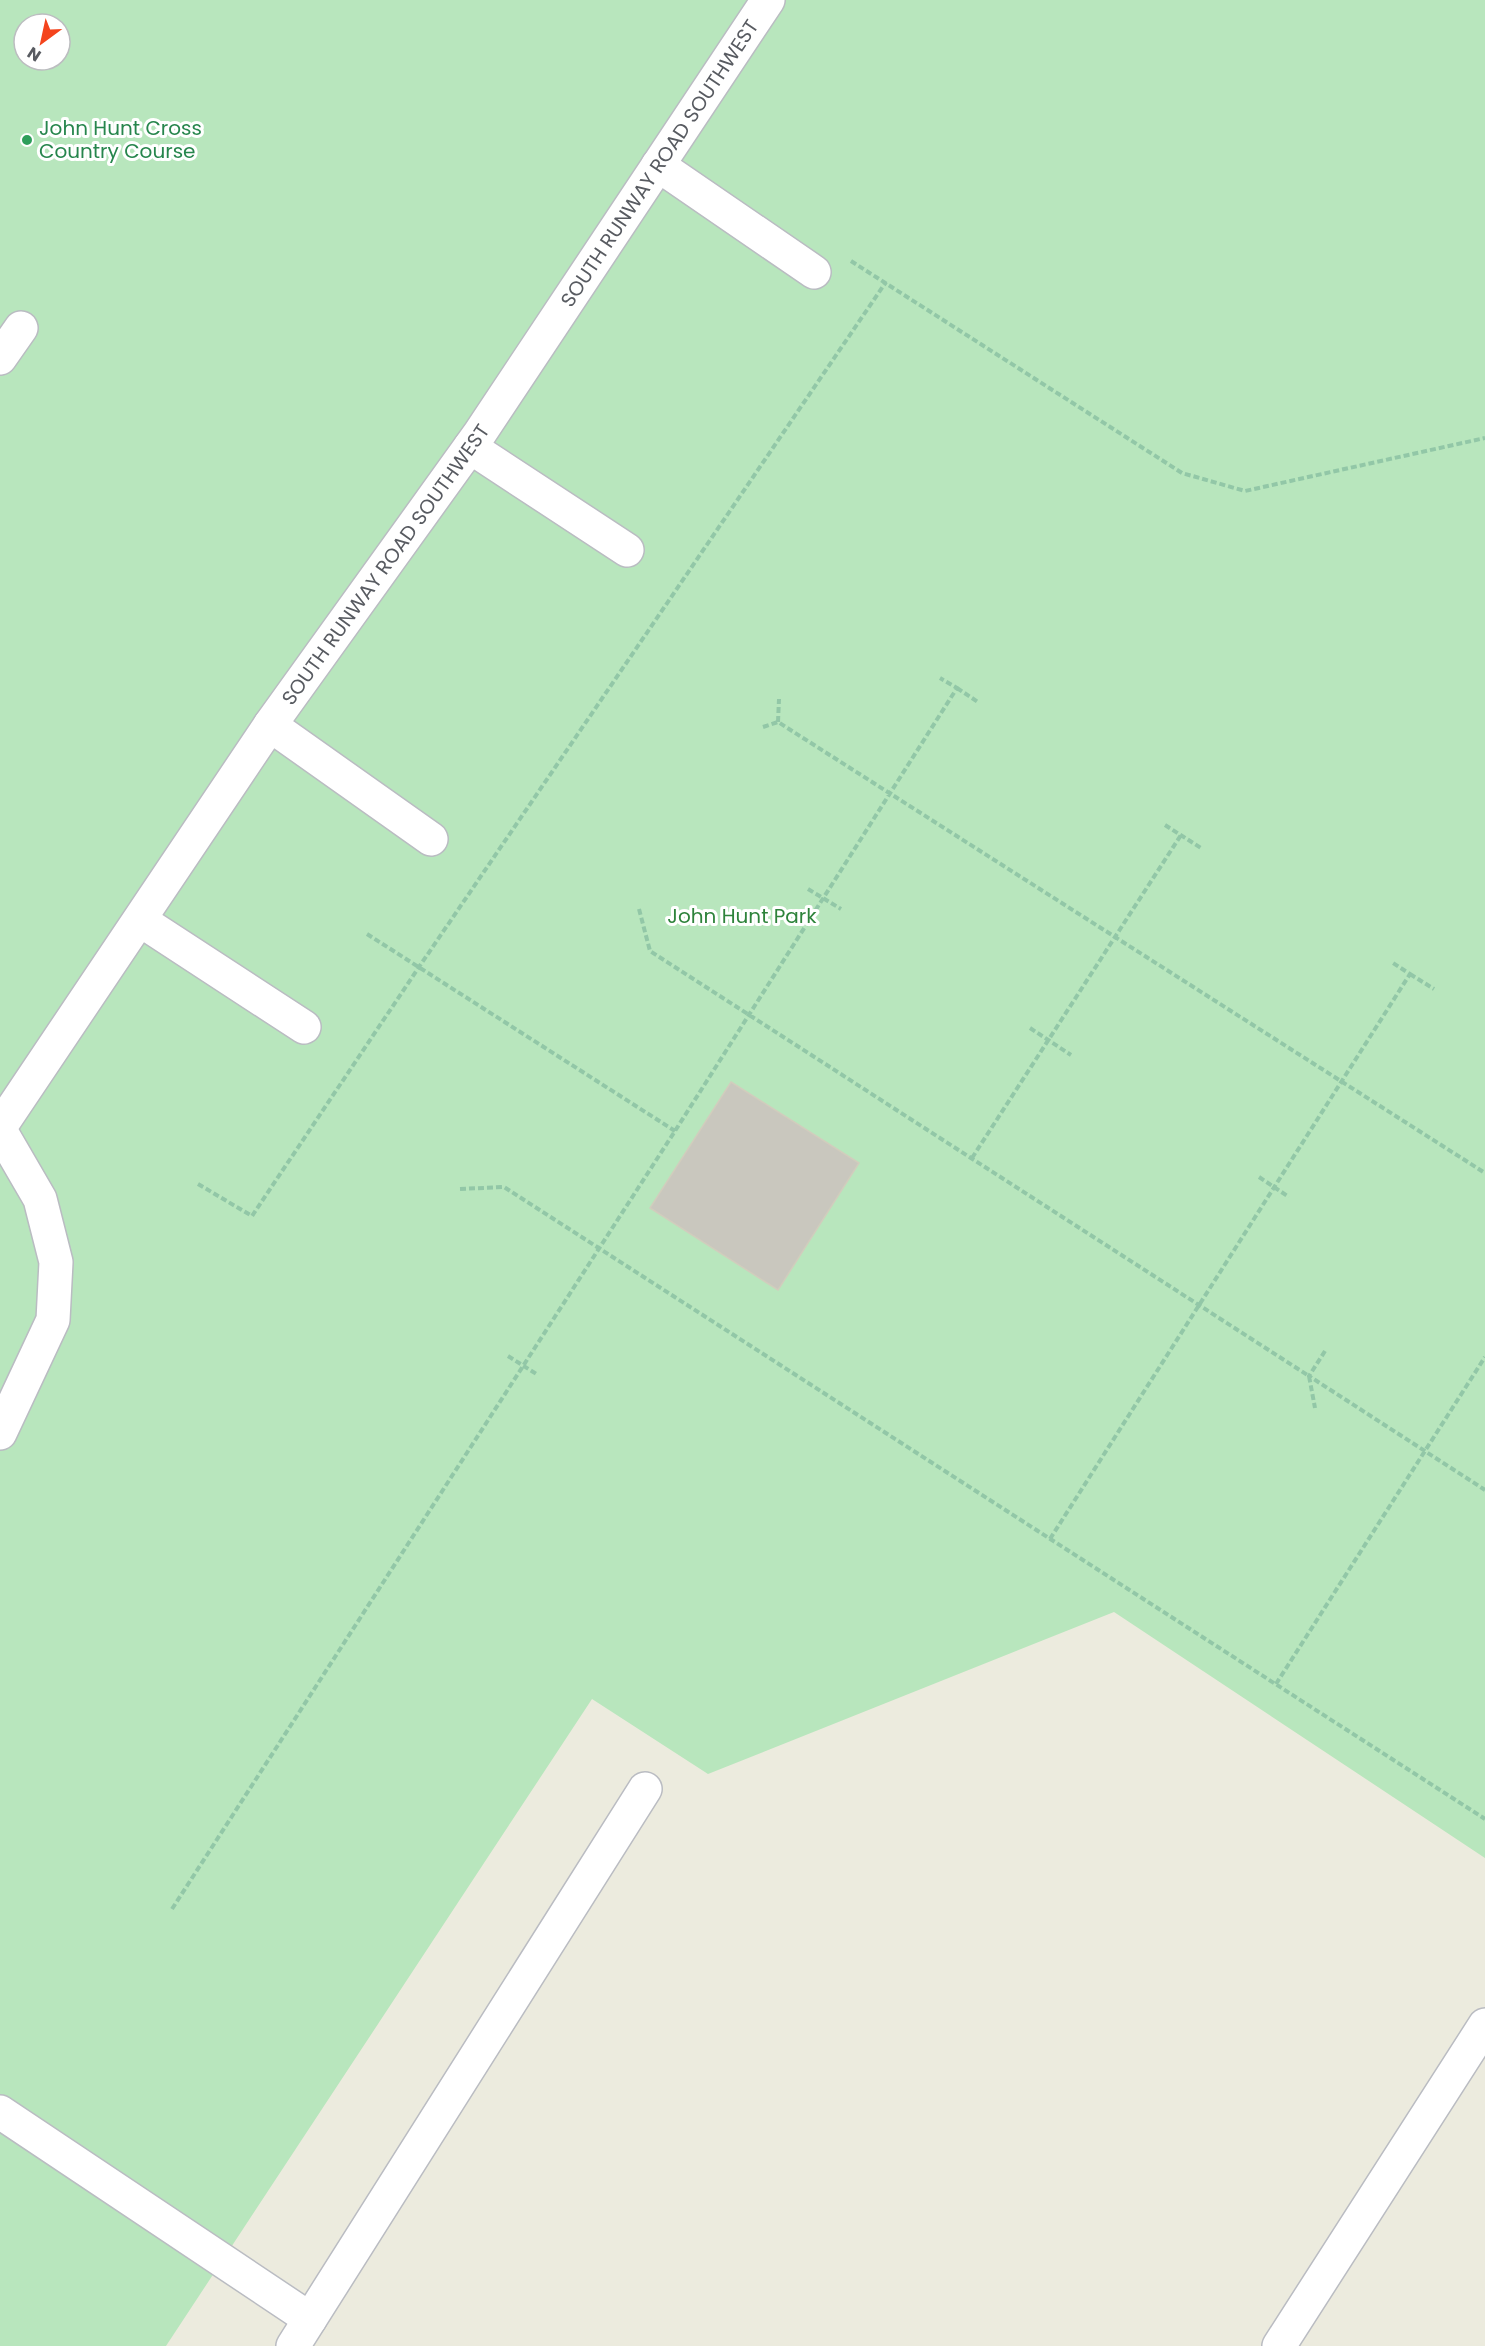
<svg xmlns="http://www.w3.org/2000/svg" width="1485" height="2346" viewBox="0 0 1485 2346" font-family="Poppins,sans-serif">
<rect width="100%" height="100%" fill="#ecebde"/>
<path fill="#b8e6bd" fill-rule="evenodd" d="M0,0H1485V1858L1114,1612L708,1774L592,1699L166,2346H0ZM24,24H60V60H24Z"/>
<path fill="#c9c7be" stroke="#d1cdbd" stroke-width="1.5" d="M731,1082L859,1163L778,1290L650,1208Z"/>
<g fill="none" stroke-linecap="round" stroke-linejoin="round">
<g stroke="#babcc2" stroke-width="36">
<g id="minor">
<path d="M658,165L814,272"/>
<path d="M0,358L21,328"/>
<path d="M470,447L627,550"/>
<path d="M270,725L431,839"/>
<path d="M140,920L304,1027"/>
<path id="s1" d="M0,1127L270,725L480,433L768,0"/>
<path d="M0,1130L40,1199L56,1262L53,1320L0,1433"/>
<path d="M0,2112L310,2319"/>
<path d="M293,2346L645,1789"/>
<path d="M1279,2346L1485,2025"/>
</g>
</g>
<path stroke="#92c7a7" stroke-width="4" stroke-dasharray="6 3" stroke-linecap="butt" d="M851,261L1182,473L1245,491L1485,438
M957,688L978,702
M778,722L779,699
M763,727L778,722L1485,1173
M1165,825L1201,848
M808,889L841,909
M639,909L650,951L1309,1376L1315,1408
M367,934L675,1131
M1410,974L1434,989
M1030,1028L1071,1055
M972,1158L1181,835
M1259,1177L1289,1197
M198,1184L252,1216L419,967L886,282
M460,1189L504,1187L1485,1819
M1325,1351L1309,1376L1485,1490
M508,1356L538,1375
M1050,1539L1410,974L1393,963
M1276,1684L1485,1357
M172,1909L675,1131L957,688L940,678"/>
<use href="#minor" stroke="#fff" stroke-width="33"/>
</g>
<circle fill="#2e9e5b" stroke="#fff" stroke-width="2" cx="27" cy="140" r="6"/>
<g text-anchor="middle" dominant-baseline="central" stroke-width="6" stroke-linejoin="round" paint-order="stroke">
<g font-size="20" fill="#27864d" stroke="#fff" text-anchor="start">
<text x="39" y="128">John Hunt Cross<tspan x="39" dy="23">Country Course</tspan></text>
</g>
<g font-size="20" fill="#585b61" stroke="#fff">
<text stroke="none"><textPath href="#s1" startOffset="1168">SOUTH RUNWAY ROAD SOUTHWEST</textPath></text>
<text stroke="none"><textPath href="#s1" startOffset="682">SOUTH RUNWAY ROAD SOUTHWEST</textPath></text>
</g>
<g font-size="20" fill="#2e833b" stroke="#fff">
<text x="742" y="916">John Hunt Park</text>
</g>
</g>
<g transform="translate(42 42) rotate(213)"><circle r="28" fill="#ffffff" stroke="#bcbdc0" stroke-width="1.5"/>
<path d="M0-4.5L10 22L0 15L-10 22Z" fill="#f4441d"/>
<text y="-9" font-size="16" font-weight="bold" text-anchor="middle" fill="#585b61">N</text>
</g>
</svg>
